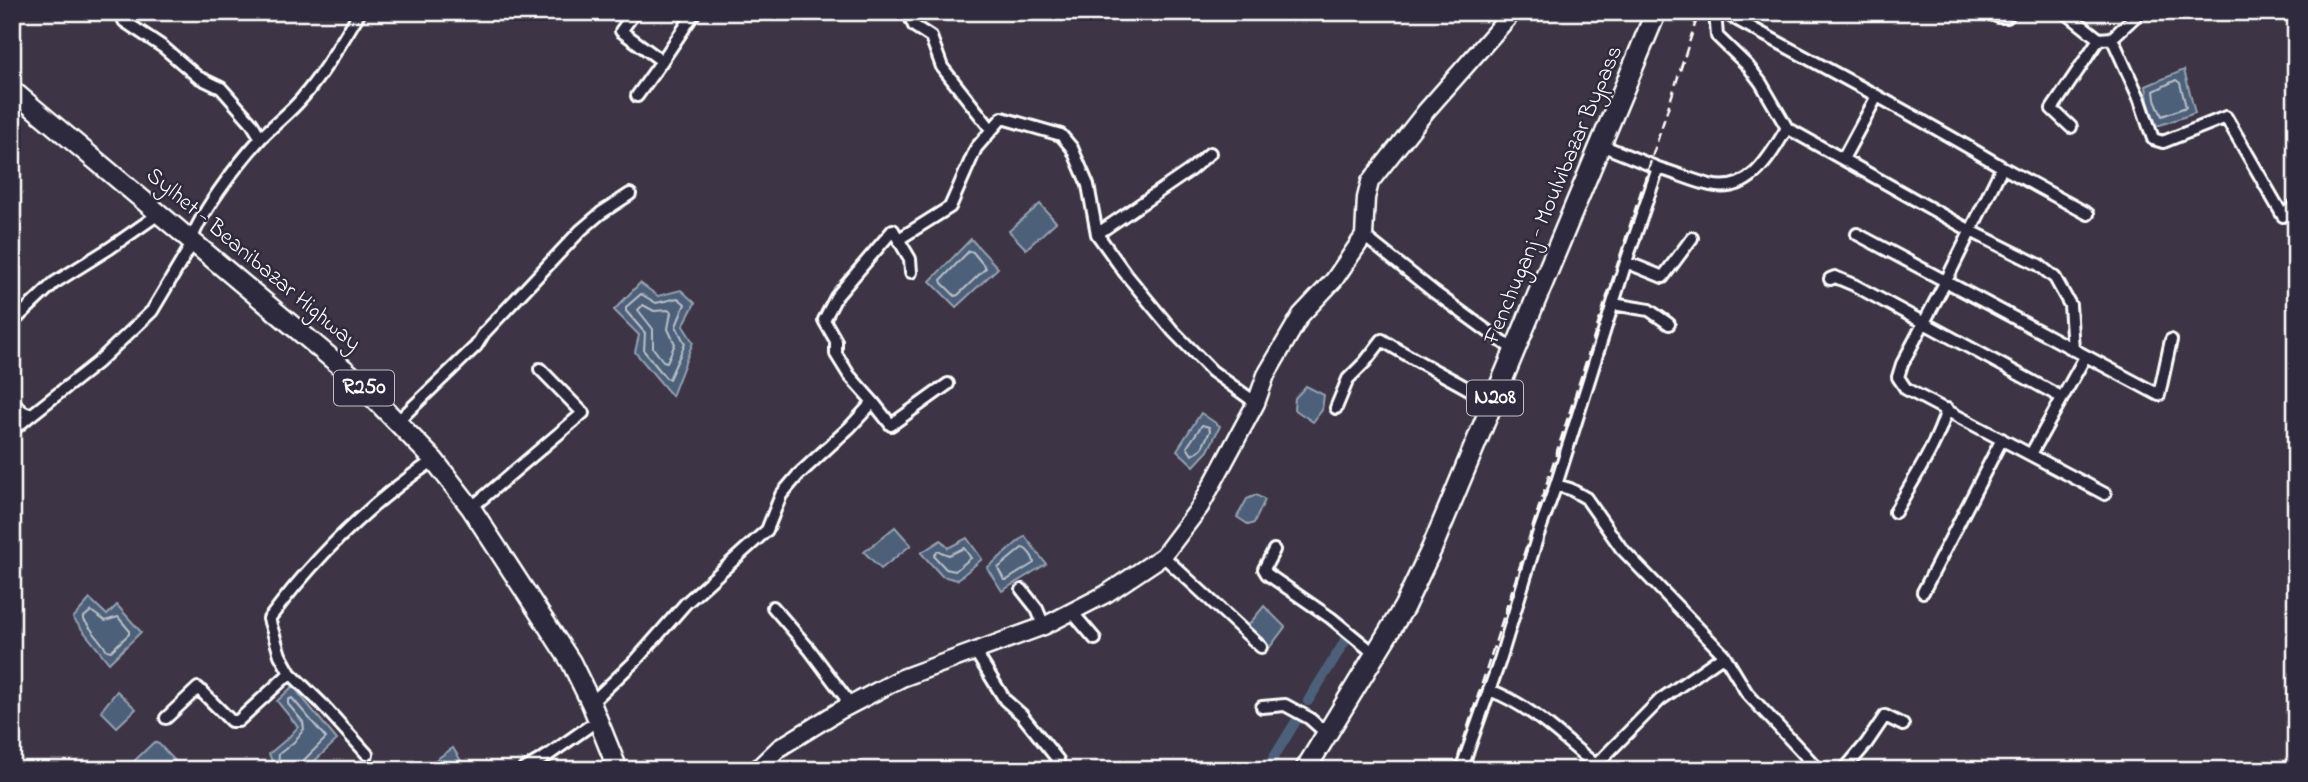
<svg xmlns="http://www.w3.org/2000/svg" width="2308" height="782" viewBox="0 0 2308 782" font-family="'Indie Flower',sans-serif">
<rect width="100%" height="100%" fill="#3d3545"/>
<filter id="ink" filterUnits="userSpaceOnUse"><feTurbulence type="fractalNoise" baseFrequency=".0143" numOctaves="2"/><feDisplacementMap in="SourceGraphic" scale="14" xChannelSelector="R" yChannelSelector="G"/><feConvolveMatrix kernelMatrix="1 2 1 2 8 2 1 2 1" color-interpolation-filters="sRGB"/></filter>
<g filter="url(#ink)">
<path fill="#4e6179" stroke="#95a0af" stroke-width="2" d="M2184,70L2195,113L2157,126L2148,101L2146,86Z
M1040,204L1056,222L1026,249L1009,231Z
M971,239L998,268L956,307L930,281Z
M640,283L658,296L681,290L695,303L683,326L693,342L672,396L635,352L639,335L614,310Z
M1306,386L1324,395L1322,410L1313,422L1294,409L1295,398Z
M1201,413L1220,426L1208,451L1194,466L1177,450Z
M1256,495L1265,500L1254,523L1249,525L1237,517L1247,499Z
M895,527L911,545L881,569L864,552Z
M1025,536L1046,564L1002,591L987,568Z
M967,538L982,559L957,580L942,576L921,553L941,540L948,548Z
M90,599L107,615L117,605L141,632L109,663L73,618Z
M1264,606L1285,627L1270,647L1247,627Z
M293,686L337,740L305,770H263L272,761L269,754L289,737L298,727L277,701Z
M117,691L136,709L117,727L101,711Z
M154,742L159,744L184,770H131L128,767Z
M453,748L467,770H421Z"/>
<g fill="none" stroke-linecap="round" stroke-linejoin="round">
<path stroke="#b8c0c9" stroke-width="2" d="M2176,80L2180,83L2186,107L2162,116L2155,99L2154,91Z
M969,251L973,252L986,268L958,295L955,296L942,283L941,280Z
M641,294L656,303L678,298L685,304L676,326L685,344L669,379L666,378L644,351L645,333L626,311V307Z
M643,305L654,311L668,310L671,312L668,329L675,344L667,362L663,361L653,348V329L638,310Z
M1202,425L1209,427L1210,431L1202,448L1192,455L1187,447Z
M964,548L971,558L955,571L946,569L934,556L938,551L949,555Z
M1022,548C1027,548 1034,558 1034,563L1007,580H1004L998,568Z
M91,611L105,621L118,617L129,630V634L111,651L107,650L84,620V617Z
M273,770L278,764L279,754L294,742L304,729L303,722L288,704V700L292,698L326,738L302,762L300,770"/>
<path stroke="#4e6179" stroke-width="10" d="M1308,701L1347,638
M1266,770L1298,718"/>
<g stroke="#fff" stroke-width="16">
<path id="street" d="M635,12L621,31L662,61L637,96
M908,12L914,26L931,37L942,67L991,129
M1715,12L1717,36L1748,66L1761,83L1787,128L1971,231L2039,265L2055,278L2070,305L2073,350
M1723,12C1816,64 1911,112 2002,167L1946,281L1902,364L1898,377L1906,389L2105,494
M1987,12L1999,17H2007L2010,12
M2065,12L2099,39L2112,38L2140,12
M124,21L163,47L198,77L221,88L251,122L261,138
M2112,38L2140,100L2153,139L2163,142L2226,117L2283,216L2296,204
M662,61L695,12
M2071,127L2052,109L2099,39
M1843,159L1877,96
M2002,167L2088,214
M1658,168C1676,173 1693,181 1710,185C1750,195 1770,156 1787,128
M1097,234L1189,171L1210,153
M1857,234L2159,395L2171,340
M1364,236L1434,292L1515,351
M899,239L950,207L976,148L1002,118L1061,135L1072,148L1088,185L1097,234L1125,273L1173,331L1212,371L1256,403
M1626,262L1663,277L1692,238
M1830,279L1835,277L1854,285L2061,397
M1613,304L1649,310L1669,324
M12,323L54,283L110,248L153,218
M12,401L22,411L31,415L97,363L152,311L189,249C194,219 240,161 261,138C274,124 291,112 303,97C325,71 342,41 360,12
M873,402L849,375L836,354V341L824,320L836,297L893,230L910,259L911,272
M1336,408L1348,379L1365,362L1382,340C1418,363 1457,381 1493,403
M398,421L476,346L484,333L581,230L601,213L630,194
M12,431L31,415
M2031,454L2085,357
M1556,485L1570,489L1586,498L1621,548L1724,655L1747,693L1819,770
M471,508L583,413L540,369
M1895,512C1913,480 1937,445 1947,409
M1274,550L1264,569L1267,574L1331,618L1375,654
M1163,556L1261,647
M1022,590L1037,609L1044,626
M1923,592L2002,439
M773,607L810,650L851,705
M1072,612L1095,639
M975,651L1005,700L1022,715L1058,760L1050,770
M1489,690C1532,705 1567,743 1602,770
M591,703L637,659L686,603L767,530L781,495L798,475L850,427L873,402L891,425L948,384
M1262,707L1285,705L1309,718L1327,734
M166,718L198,688L231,721H238L290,673
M367,754L321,703L290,673L280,655L269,619C314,559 371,502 434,460
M1596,765L1660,700L1724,655
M523,770L547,756L588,727
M1461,770L1500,660L1538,535L1556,485L1626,262L1658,168L1601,145
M1844,770L1866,744L1885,716L1903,725"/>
</g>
<g stroke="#fff" stroke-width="21">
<path id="secondary" d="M756,770L779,748L839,711L902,678L1044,626L1106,594L1163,556L1200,507L1256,403L1266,375L1301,315L1334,280L1364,236L1366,198L1370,182L1426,111L1513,12"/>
</g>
<g stroke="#fff" stroke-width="23">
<path id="primary" d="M12,90L350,374L434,460L471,508L571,662L591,703L618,770"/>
</g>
<g stroke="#fff" stroke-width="24">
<path id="highway" d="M1305,770L1404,607L1432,548L1656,12"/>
</g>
<use href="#street" stroke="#2f2a3d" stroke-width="10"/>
<use href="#secondary" stroke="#2f2a3d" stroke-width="16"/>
<use href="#primary" stroke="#2f2a3d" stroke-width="18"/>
<use href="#highway" stroke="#2f2a3d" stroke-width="19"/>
<path stroke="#fff" stroke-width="2.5" stroke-dasharray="10 5" stroke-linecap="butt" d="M1454,770L1699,12"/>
</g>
</g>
<g text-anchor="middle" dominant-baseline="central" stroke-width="5" stroke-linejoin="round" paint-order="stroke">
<g fill="#2f2a3d" stroke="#c1bfc5" stroke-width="2">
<rect x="334" y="370.5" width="60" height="35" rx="5"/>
<rect x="1467" y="380.5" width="56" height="35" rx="5"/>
</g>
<g font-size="21" font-weight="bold" fill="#fff">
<text x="364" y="388">R250</text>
<text x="1495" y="398">N208</text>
</g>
<g font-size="23" fill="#fff" stroke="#2f2a3d">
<text transform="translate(1554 195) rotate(-67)">Fenchuganj - Moulvibazar Bypass</text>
<text transform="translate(253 260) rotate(40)">Sylhet - Beanibazar Highway</text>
</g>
</g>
<rect width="2308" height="782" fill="none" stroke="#2f2a3d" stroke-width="42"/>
<rect x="21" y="21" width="2266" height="740" fill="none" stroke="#fff" stroke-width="2.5" filter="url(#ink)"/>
</svg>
